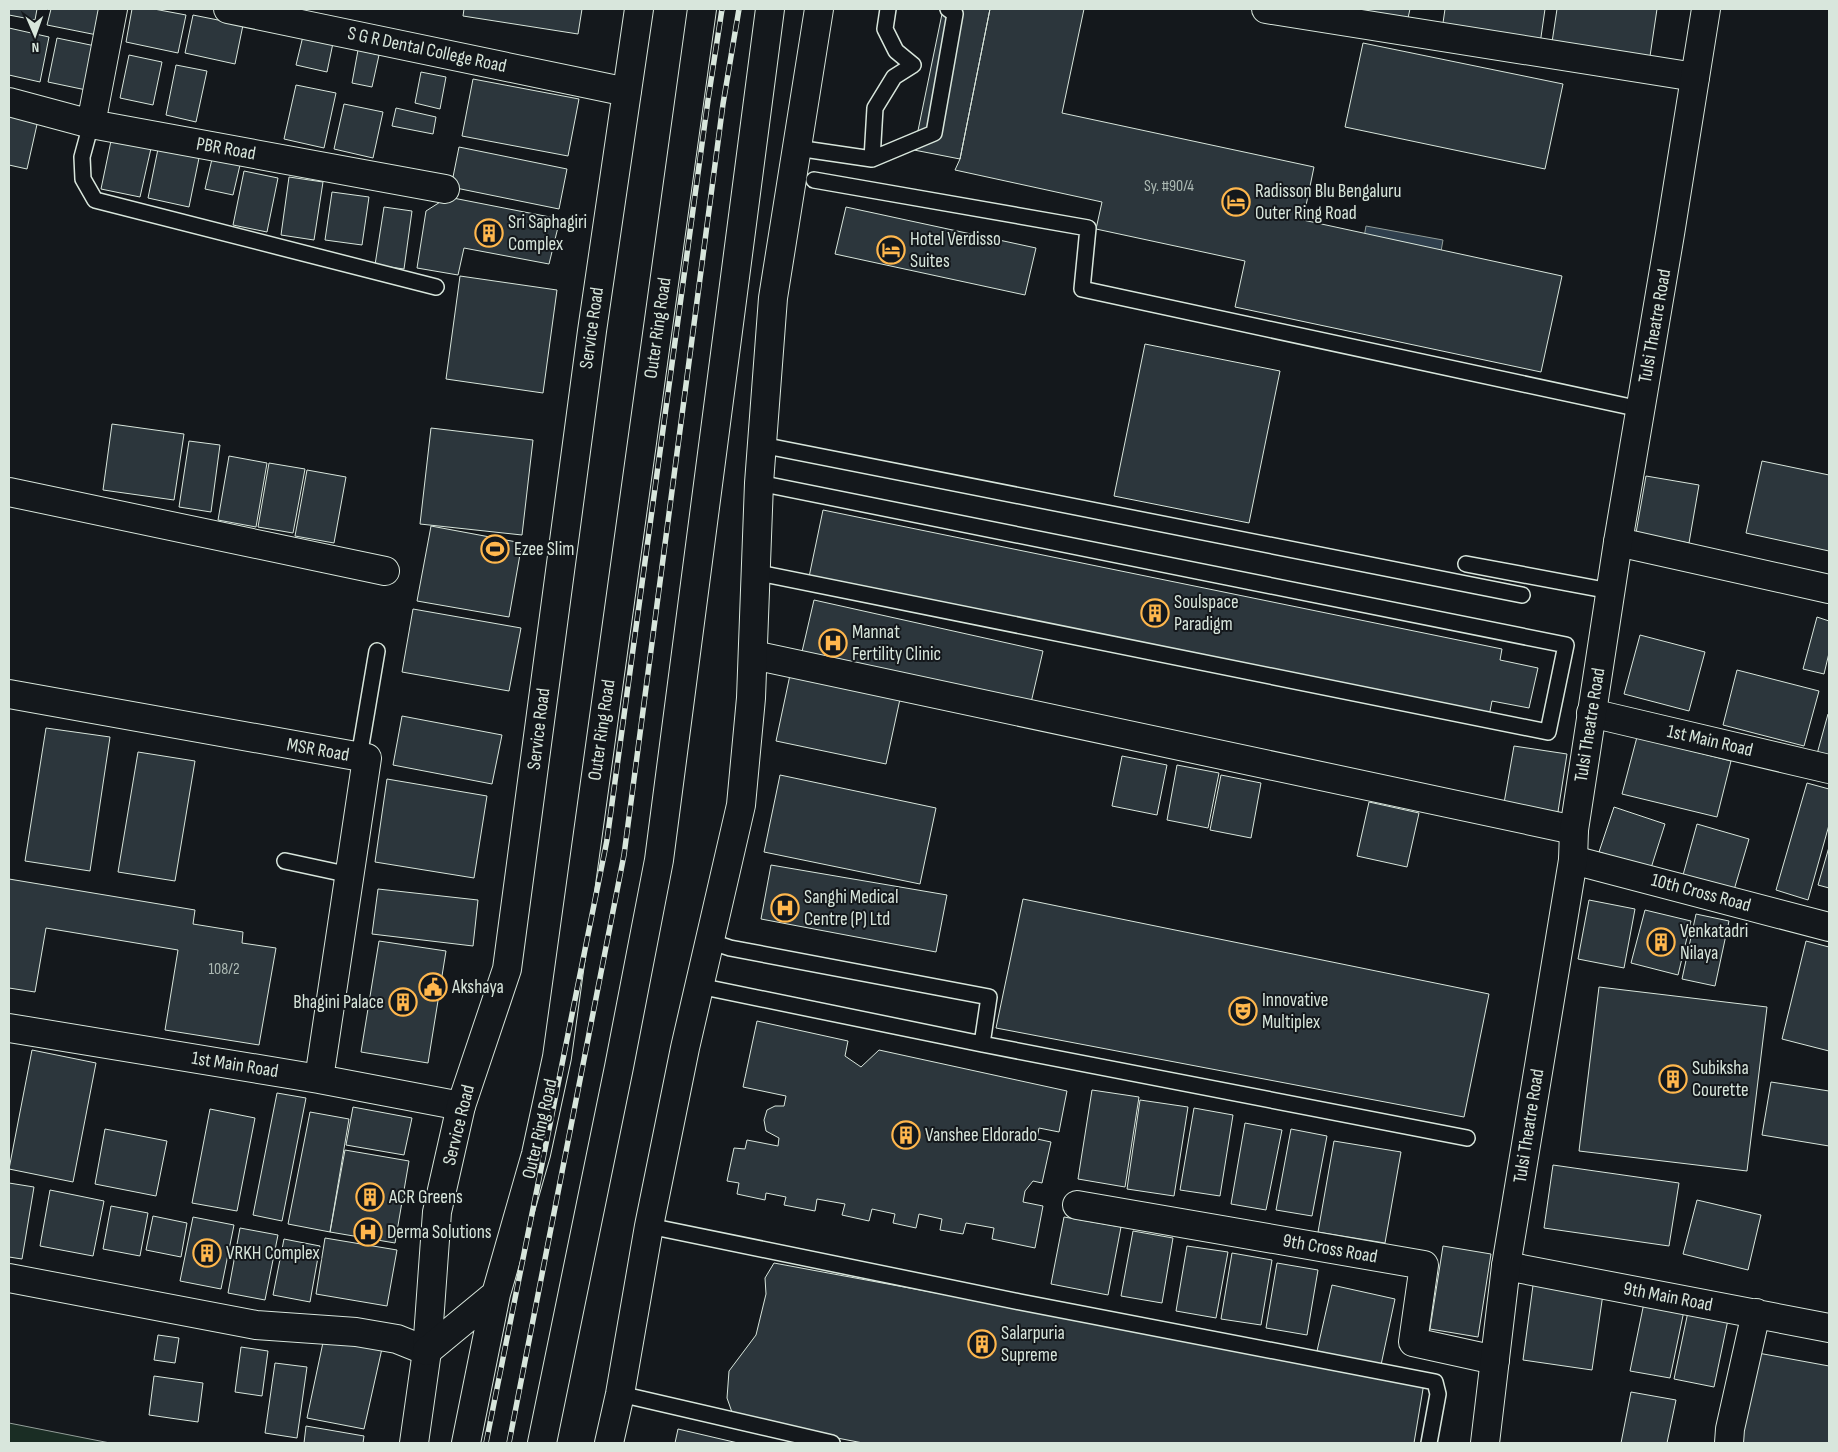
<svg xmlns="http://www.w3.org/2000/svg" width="1838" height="1452" viewBox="0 0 1838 1452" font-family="'Sofia Sans Condensed',sans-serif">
<rect width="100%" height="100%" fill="#14181c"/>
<path fill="#1a2d24" stroke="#939e99" d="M9,1423L110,1443H9Z"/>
<path fill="#2f3f4d" stroke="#939e99" d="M1366,226L1443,240L1436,280L1359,266Z"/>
<path fill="#2c363c" stroke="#d8e6dc" d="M9,9H37L35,20L9,15Z
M51,9H103L97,35L47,25Z
M132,9H154L186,15L178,53L126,42Z
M464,9H582L578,34L463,16Z
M943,9H990L960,159L914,150Z
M990,9H1084L1062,113L1314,167L1303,220L1562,276L1541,372L1235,307L1245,261L1096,229L1102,202L955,170L960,159Z
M1331,9H1410L1406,27Z
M1445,9H1545L1540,44L1442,30Z
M1557,9H1657L1649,63L1551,49Z
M193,15L243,25L235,64L185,53Z
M9,28L49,37L40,82L9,75Z
M303,36L333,43L327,72L296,65Z
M57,38L100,47L91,91L48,82Z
M1363,43L1563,84L1545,169L1345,127Z
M358,50L379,55L372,87L352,83Z
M129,55L162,62L153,105L120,98Z
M176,65L207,71L196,122L166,115Z
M421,72L446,77L440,109L415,103Z
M473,79L579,99L568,156L462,136Z
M296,85L336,93L324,148L284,139Z
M344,104L383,112L373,158L334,149Z
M396,108L436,117L433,134L392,126Z
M9,114L38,120L27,169L9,165Z
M112,136L152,144L140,197L101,189Z
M459,147L567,169L559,209L451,187Z
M158,149L199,158L189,207L148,198Z
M212,159L240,165L233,195L205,189Z
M244,171L278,178L267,232L233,225Z
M289,177L323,182L314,240L281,235Z
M332,192L369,197L362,245L325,240Z
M448,197L560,219L549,264L464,248L458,275L417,268L426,211Z
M384,207L412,211L404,269L375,265Z
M846,207L1036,248L1025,295L835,254Z
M460,276L557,290L543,393L446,379Z
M1145,344L1280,371L1249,523L1114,496Z
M112,424L184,434L174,500L103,490Z
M431,428L533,440L522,535L420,524Z
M189,441L220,445L211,512L179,507Z
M229,456L267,463L256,527L218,520Z
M1762,461L1829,475V551L1746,533Z
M269,463L305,469L293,533L258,527Z
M307,470L346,477L334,543L295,536Z
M1646,476L1699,485L1689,543L1636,533Z
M823,510L1502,649L1500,660L1538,668L1529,708L1492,701L1489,716L809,577Z
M431,526L522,543L509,617L417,601Z
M814,600L1043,651L1030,707L801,656Z
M413,609L521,628L509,691L402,672Z
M1817,617L1829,621V653L1824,674L1803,669Z
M1640,635L1705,652L1689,711L1624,694Z
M1737,670L1819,691L1804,746L1723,725Z
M790,675L900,699L886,764L776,741Z
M1828,714H1829V757L1817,754Z
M402,716L502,735L492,784L393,765Z
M46,728L110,737L90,871L25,861Z
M1637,737L1731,761L1717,817L1622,794Z
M1514,746L1567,754L1557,818L1503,809Z
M138,752L195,761L175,881L118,872Z
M1122,756L1167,765L1157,815L1112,806Z
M1177,765L1219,773L1208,828L1167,820Z
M780,775L936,808L920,884L764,852Z
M1221,775L1261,783L1251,838L1210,830Z
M387,779L487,796L474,878L375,862Z
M1807,783L1829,789V825L1808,900L1776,890Z
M1369,802L1419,813L1407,867L1357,856Z
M1614,807L1665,824L1651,868L1599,852Z
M1697,824L1749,839L1734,890L1683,875Z
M1829,847V888L1818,885Z
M771,865L947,895L936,952L761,919Z
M9,879L195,910L193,924L243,932L242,943L276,948L259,1045L165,1030L178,950L46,928L35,992L9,988Z
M378,889L478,900L473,946L372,934Z
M1023,899L1489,994L1464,1117L996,1028Z
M1589,900L1635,909L1624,968L1578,959Z
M1645,910L1691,921L1678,975L1631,963Z
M1696,914L1729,921L1715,986L1682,979Z
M379,941L446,951L428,1063L361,1052Z
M1806,941L1829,947V1051L1782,1039Z
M1599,987L1767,1007L1747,1171L1579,1151Z
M757,1021L848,1041L845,1056L861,1067L879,1050L1067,1091L1059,1132L1039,1128L1037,1139L1051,1142L1042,1183L1033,1181L1025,1191L1023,1202L1043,1206L1035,1248L992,1239L994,1228L966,1223L963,1234L940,1230L942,1219L919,1214L916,1228L893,1223L895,1214L872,1209L869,1221L842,1215L845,1204L817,1199L815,1211L784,1205L786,1197L766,1193L765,1200L737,1194L739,1183L727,1181L734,1148L745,1149L747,1140L778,1146L779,1138L766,1131L764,1120L767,1110L775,1106H784L786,1096L743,1087Z
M32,1050L96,1063L73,1182L9,1169Z
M1771,1082L1829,1091V1146L1762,1135Z
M1092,1090L1139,1097L1125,1187L1078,1179Z
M277,1093L306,1098L282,1221L253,1215Z
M1140,1100L1188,1107L1174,1196L1127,1189Z
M353,1107L412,1118L404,1155L346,1145Z
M1194,1108L1233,1115L1220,1196L1180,1190Z
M210,1109L255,1118L237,1211L192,1203Z
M310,1112L349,1119L330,1232L288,1224Z
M1245,1123L1282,1130L1266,1210L1231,1204Z
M105,1129L167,1141L156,1196L95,1184Z
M1291,1129L1327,1136L1312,1216L1276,1210Z
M1334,1141L1401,1152L1385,1243L1318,1232Z
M345,1150L409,1161L395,1243L330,1232Z
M1553,1165L1679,1183L1669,1246L1544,1228Z
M9,1183L34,1187L22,1259L9,1257Z
M50,1190L104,1201L93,1256L40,1246Z
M1697,1200L1761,1215L1748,1270L1683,1254Z
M111,1206L148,1213L140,1256L103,1249Z
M153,1216L187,1223L181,1257L146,1250Z
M193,1217L234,1225L221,1289L180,1281Z
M1064,1217L1121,1227L1108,1295L1051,1284Z
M240,1228L278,1235L265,1300L228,1293Z
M1133,1231L1173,1238L1162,1303L1121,1296Z
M325,1238L397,1250L387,1306L316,1294Z
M284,1239L320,1246L310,1302L273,1295Z
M1187,1246L1228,1252L1216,1318L1176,1311Z
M1443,1246L1491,1254L1478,1337L1430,1329Z
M1232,1253L1272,1260L1261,1325L1221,1319Z
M774,1263L1424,1383L1414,1443H863L734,1418L727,1398L729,1371L756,1335L766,1294L765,1278Z
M1277,1263L1318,1270L1307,1335L1266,1328Z
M1534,1278L1604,1287L1592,1370L1523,1360Z
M1332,1285L1395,1299L1381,1365L1317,1351Z
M1645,1298L1685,1306L1670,1378L1630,1371Z
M1689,1307L1729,1315L1714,1387L1674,1379Z
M325,1333L383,1344L364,1429L307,1418Z
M158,1335L179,1338L175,1363L154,1360Z
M241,1347L268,1351L262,1396L235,1392Z
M1758,1353L1829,1366V1443H1741Z
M275,1363L307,1367L297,1438L265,1433Z
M154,1376L203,1383L198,1422L149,1415Z
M1631,1392L1676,1400L1667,1443H1621Z
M306,1426L364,1436L363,1443H304Z
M678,1429L738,1443H675Z"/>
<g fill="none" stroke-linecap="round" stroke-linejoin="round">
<g stroke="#d8e6dc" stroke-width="18">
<path id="service" d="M91,124L82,157L83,179L95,200L436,287
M797,148L872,159L934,133L955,14L948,9
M872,159L875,108L894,77L913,65L896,51L885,29L888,9
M814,180L1088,228L1082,289L1640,409
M762,445L1522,595
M1466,564L1610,591
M754,572L1548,732L1566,645L759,483
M359,757L377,651
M285,861L350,875
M699,986L982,1044L989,997L730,948L709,941
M982,1044L1467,1138
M649,1226L1020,1302L1435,1382L1438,1394L1429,1443
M620,1394L832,1443"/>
</g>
<g stroke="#d8e6dc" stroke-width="30">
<path id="minor" d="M1266,9L1695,77
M9,102L91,124L445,189
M91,124L113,9
M9,492L385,571
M1618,542L1829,589
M753,655L1574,830
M9,694L367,758L319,1079
M1591,713L1829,769
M1573,860L1829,927
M9,1028L319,1079L461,1106
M1077,1205L1424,1265L1413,1342L1495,1360
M1506,1266L1829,1328
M9,1278L256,1325L356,1332L397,1339L427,1351
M1729,1443L1730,1429L1756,1313"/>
</g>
<g stroke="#d8e6dc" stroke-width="30">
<path id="tertiary" d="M228,9L627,92
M414,1443L427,1351L437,1212L461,1106L507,969L592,331L639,9
M609,1443L620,1394L649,1226L685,1048L741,805L751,698L759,483L773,298L819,9
M1485,1443L1506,1266L1573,860L1574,830L1618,542L1670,234L1706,9"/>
</g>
<g stroke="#d8e6dc" stroke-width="30">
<path id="trunk" d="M427,1351L496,1294
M466,1443L496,1294L536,1154L557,1057L702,9
M542,1443L619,1067L659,860L770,9"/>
</g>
<use href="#service" stroke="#14181c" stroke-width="15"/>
<use href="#minor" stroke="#14181c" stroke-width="28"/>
<use href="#tertiary" stroke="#14181c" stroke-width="28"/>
<use href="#trunk" stroke="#14181c" stroke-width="28"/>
<g stroke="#d8e6dc" stroke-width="5.5">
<path id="rail" d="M486,1443L607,840L708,100L722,9
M509,1443L624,855L723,104L739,9"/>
</g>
<use href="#rail" stroke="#14181c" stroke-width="4" stroke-dasharray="11" stroke-linecap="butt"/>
</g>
<defs>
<g id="hotel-ring" transform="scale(1.4375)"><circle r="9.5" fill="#14181c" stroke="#ffb74d" stroke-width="1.5"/><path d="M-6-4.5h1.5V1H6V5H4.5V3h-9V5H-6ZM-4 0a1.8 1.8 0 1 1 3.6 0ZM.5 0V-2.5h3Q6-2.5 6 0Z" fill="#ffb74d"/></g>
<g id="building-ring" transform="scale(1.4375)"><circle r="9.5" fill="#14181c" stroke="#ffb74d" stroke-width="1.5"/><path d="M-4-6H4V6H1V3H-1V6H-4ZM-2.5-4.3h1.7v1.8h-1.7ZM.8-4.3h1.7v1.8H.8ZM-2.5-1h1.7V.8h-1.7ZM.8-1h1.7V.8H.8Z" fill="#ffb74d"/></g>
<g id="stadium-ring" transform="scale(1.4375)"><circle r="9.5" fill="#14181c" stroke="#ffb74d" stroke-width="1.5"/><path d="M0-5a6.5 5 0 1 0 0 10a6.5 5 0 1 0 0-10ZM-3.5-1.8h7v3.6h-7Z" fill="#ffb74d"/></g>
<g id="hospital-ring" transform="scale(1.4375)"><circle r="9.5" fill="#14181c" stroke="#ffb74d" stroke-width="1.5"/><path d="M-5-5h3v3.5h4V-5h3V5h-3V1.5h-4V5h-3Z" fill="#ffb74d"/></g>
<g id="civic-ring" transform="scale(1.4375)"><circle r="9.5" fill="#14181c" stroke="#ffb74d" stroke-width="1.5"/><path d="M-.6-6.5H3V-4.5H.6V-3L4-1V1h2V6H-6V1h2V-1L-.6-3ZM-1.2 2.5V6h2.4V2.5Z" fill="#ffb74d"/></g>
<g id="theatre-ring" transform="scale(1.4375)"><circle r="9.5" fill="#14181c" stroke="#ffb74d" stroke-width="1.5"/><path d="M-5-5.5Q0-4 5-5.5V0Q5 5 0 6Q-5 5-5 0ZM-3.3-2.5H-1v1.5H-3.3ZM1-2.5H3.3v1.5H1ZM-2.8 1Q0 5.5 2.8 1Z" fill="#ffb74d"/></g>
</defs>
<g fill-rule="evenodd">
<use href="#hotel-ring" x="1236" y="202"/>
<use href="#building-ring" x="489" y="233"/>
<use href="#hotel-ring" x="891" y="250"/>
<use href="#stadium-ring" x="495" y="549"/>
<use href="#building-ring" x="1155" y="613"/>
<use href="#hospital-ring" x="833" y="643"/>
<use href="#hospital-ring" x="785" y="908"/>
<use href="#building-ring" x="1661" y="942"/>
<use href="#civic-ring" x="433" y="987"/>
<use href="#building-ring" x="403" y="1002"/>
<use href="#theatre-ring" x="1243" y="1011"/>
<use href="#building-ring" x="1673" y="1079"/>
<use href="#building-ring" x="906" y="1135"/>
<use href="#building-ring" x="370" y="1197"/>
<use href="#hospital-ring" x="368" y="1232"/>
<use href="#building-ring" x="207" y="1253"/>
<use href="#building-ring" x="982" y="1344"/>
</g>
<g text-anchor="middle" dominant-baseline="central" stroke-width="4" stroke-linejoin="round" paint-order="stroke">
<g font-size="16" fill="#adbab4">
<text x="1169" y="186">Sy. #90/4</text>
<text x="224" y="969">108/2</text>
</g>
<g font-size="19" fill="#d8e6dc" stroke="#14181c">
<text transform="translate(427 50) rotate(12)">S G R Dental College Road</text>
<text transform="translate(226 149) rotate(10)">PBR Road</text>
<text transform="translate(1655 326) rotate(-80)">Tulsi Theatre Road</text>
<text transform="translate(592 328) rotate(-82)">Service Road</text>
<text transform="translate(658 328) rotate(-82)">Outer Ring Road</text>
<text transform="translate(1590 725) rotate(-81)">Tulsi Theatre Road</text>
<text transform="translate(539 729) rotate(-83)">Service Road</text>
<text transform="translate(602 730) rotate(-82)">Outer Ring Road</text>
<text transform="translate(1710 741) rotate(13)">1st Main Road</text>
<text transform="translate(318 750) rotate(10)">MSR Road</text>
<text transform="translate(1701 893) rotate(15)">10th Cross Road</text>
<text transform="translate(235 1065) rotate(9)">1st Main Road</text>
<text transform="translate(459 1125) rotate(-76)">Service Road</text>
<text transform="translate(1529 1126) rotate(-81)">Tulsi Theatre Road</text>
<text transform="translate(540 1129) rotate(-77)">Outer Ring Road</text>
<text transform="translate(1330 1249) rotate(10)">9th Cross Road</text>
<text transform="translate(1668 1297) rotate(11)">9th Main Road</text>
</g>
<g font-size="19" fill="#d8e6dc" stroke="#14181c" text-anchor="start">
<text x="1255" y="191">Radisson Blu Bengaluru<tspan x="1255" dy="22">Outer Ring Road</tspan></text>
<text x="508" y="222">Sri Saphagiri<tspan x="508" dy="22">Complex</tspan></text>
<text x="910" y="239">Hotel Verdisso<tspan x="910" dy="22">Suites</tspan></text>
<text x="514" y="549">Ezee Slim</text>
<text x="1174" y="602">Soulspace<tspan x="1174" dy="22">Paradigm</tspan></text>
<text x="852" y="632">Mannat<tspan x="852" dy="22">Fertility Clinic</tspan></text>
<text x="804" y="897">Sanghi Medical<tspan x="804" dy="22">Centre (P) Ltd</tspan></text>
<text x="1680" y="931">Venkatadri<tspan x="1680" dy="22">Nilaya</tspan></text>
<text x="452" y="987">Akshaya</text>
<text x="1262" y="1000">Innovative<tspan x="1262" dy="22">Multiplex</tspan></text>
<text x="384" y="1002" text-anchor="end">Bhagini Palace</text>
<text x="1692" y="1068">Subiksha<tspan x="1692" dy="22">Courette</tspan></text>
<text x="925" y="1135">Vanshee Eldorado</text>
<text x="389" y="1197">ACR Greens</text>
<text x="387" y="1232">Derma Solutions</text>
<text x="226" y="1253">VRKH Complex</text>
<text x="1001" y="1333">Salarpuria<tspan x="1001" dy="22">Supreme</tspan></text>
</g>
</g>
<rect width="1838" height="1452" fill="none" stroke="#d8e6dc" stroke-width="20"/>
<g transform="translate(35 35) rotate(178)" stroke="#14181c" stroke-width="4" paint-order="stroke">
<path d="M0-4L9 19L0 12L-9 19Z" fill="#d8e6dc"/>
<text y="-8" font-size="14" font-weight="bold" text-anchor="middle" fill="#d8e6dc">N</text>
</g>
</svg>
